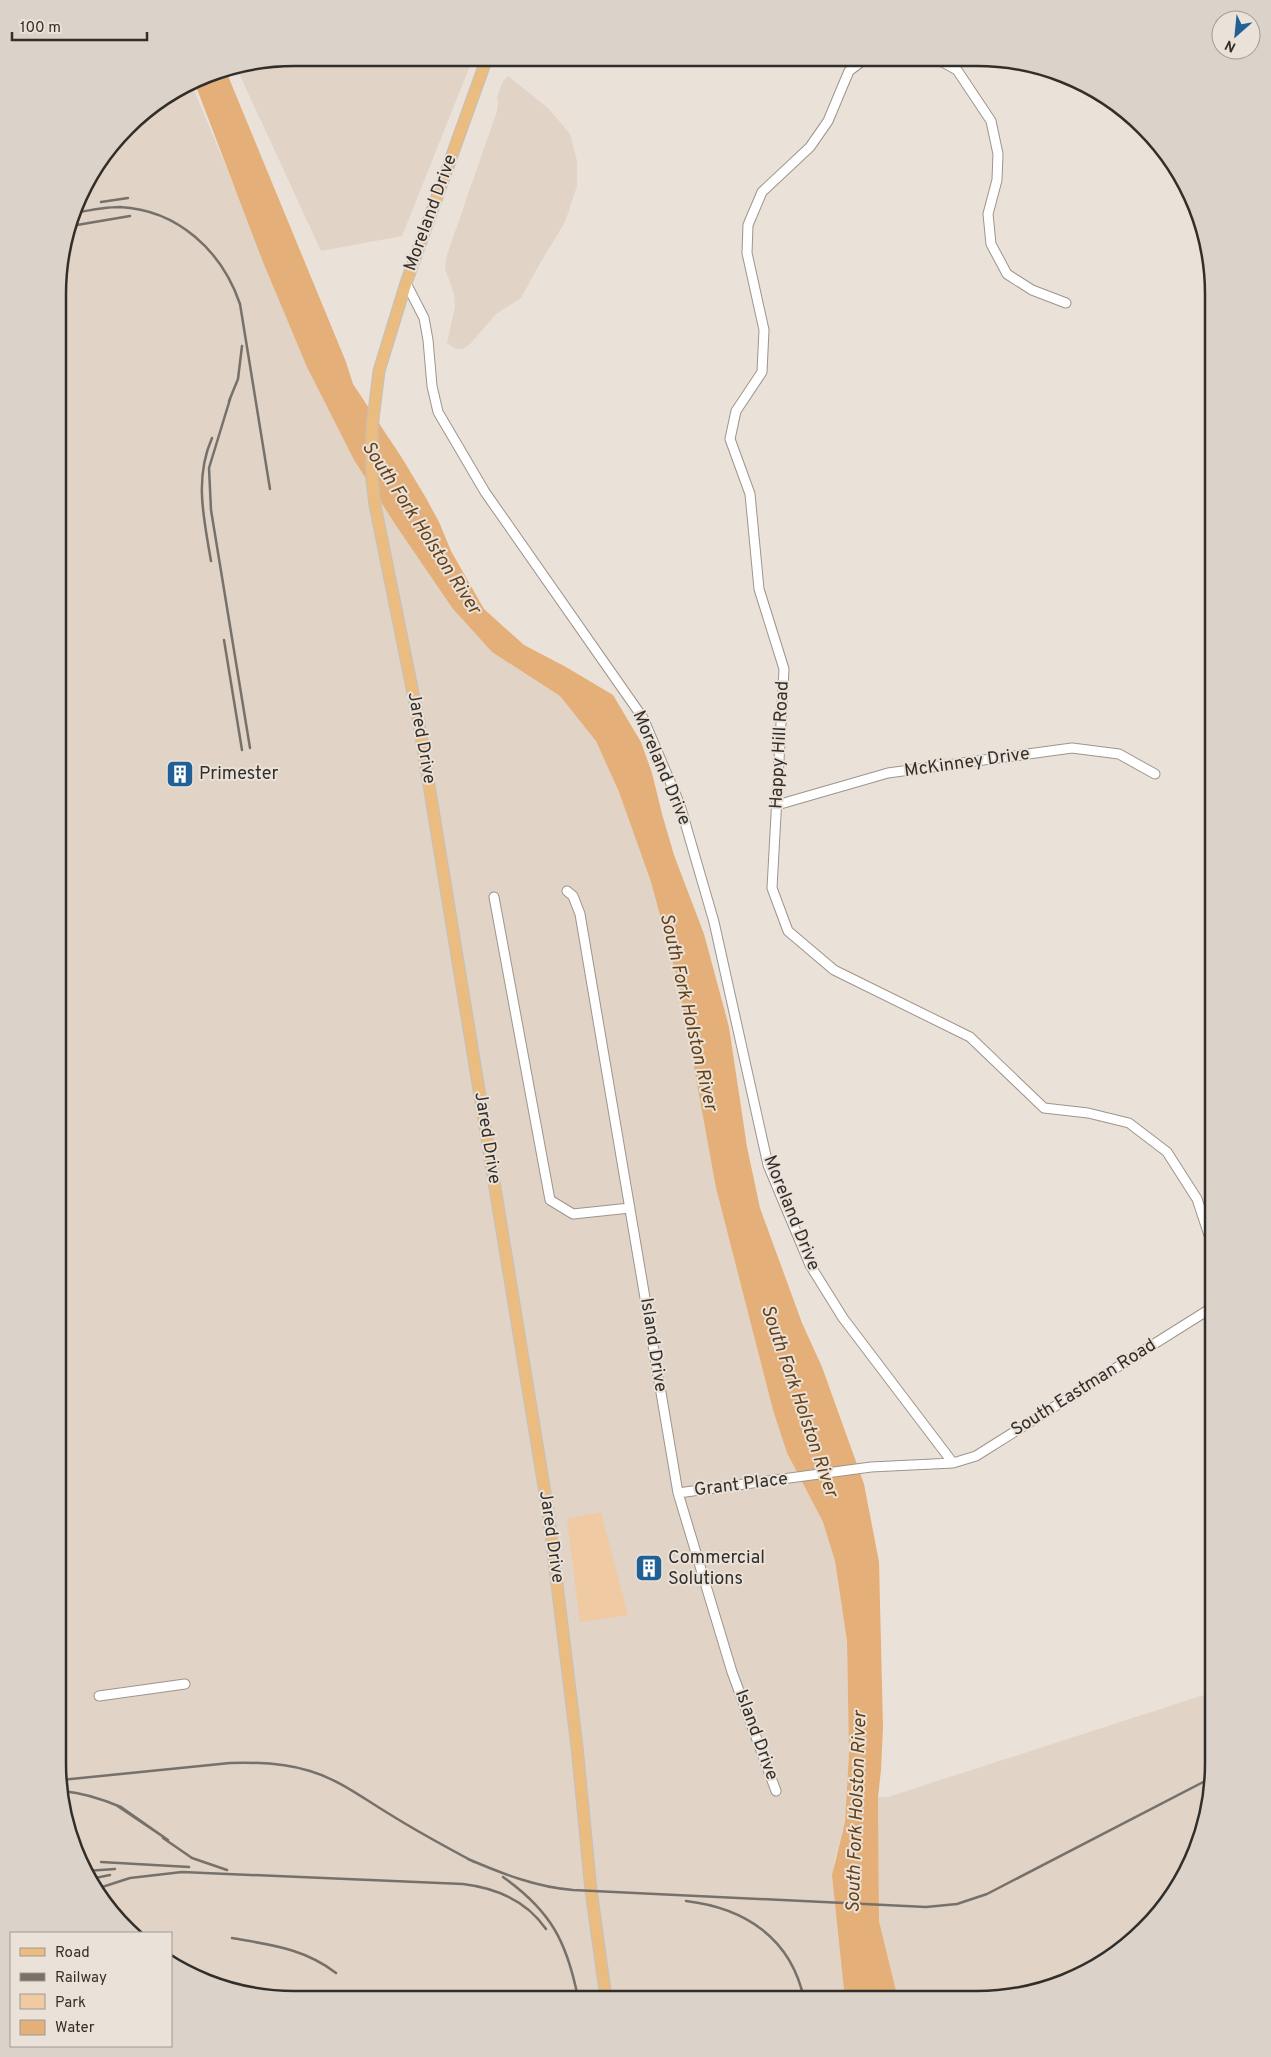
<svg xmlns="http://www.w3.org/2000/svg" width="1271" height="2057" viewBox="0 0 1271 2057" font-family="Overpass,sans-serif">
<rect width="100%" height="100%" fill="#eae1d8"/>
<path fill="#e1d3c5" d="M294,58H473L402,236L321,251L237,69Z
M508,76L549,109L570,134L577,161V186L565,222L539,265L521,298L496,314L470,344L462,349H456L447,343L455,307L454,294L445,268L447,255L497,111L498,101L497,97L503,81Z
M191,83L324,401L357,465L453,609L492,652L560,696L596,741L619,792L651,882L679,985L716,1188L773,1410L787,1453L823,1522L835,1561L847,1641L849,1754L845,1822L834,1863L845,1999L263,1998L204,1982L171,1963V1933H133L106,1907L75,1853L58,1763L59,263L82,189L138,116Z
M1213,1692V1779L1201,1839L1165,1907L1121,1951L1067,1982L977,1999H898L879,1921L878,1797H888Z"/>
<path fill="#f0caa3" d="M601,1512L628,1615L580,1622L567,1519Z"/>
<path fill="#e4af78" d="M226,71L346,362L353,384L402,458L426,498L439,522L451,551L484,609L524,645L566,667L613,695L641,742L652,773L662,814L674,855L704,934L729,1027L747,1147L760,1208L802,1323L822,1367L864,1484L879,1562L883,1728L881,1770L878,1797L879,1921L898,1999H845L832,1875L845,1822L849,1754L847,1641L835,1561L823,1522L787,1453L773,1410L716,1188L679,985L651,882L619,792L596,741L560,696L492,652L453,609L395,524L354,460L307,367L263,262L194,81L204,75Z"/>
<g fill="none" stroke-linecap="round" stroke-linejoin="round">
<g stroke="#9d958c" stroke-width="11">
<path id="minor" d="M865,59L849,71L828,121L810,147L762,192L748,225L747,253L764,330L762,372L736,411L730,439L750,494L759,589L784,669L772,888L788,931L834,970L970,1037L1044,1108L1088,1113L1129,1123L1167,1152L1197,1199L1213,1247
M937,59L957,70L991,121L998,154L997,180L988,214L991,244L1007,274L1032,290L1066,303
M406,283L424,318L428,340L432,386L438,412L485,492L643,718L680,805L714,922L768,1165L810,1265L843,1318L953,1463
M777,805L888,773L1072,748L1119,754L1155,774
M567,891L573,896L580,914L678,1493L732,1672L776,1791
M494,897L550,1200L573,1214L630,1208
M678,1493L871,1467L953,1463L976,1456L1213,1307
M99,1696L185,1684"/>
</g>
<g stroke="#c2c1bf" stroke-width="13">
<path id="major" d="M487,58L406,283L379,371L372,428V480L375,505L418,718L548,1511L577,1747L591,1890L606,1998"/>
</g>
<use href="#minor" stroke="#fff" stroke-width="9"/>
<use href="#major" stroke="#ebbc80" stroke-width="11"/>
<path stroke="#76716b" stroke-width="2.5" d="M101,202L128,198
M75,213C90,210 105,207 120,207C178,210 222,251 240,304L270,489
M71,226L130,216
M231,396L209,468L211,510L250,748
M229,401L238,379L242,346
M211,561C204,519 194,479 212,438
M224,640L242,750
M61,1780L230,1763C257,1762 284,1763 310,1771C340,1780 364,1799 391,1815C418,1832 446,1847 474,1862
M63,1791C84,1793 102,1799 121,1807L168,1840L116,1805
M163,1838L192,1858L227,1870
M468,1859C503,1874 536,1887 573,1890L926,1907L957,1904L987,1894L1213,1777
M101,1862L189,1867
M86,1871L115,1869
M503,1877C551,1911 567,1942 578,1998
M90,1879L110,1875
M96,1889L130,1878L182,1872L463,1884C496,1888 526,1900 546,1929
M686,1901C745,1908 791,1938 804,1999
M232,1938C270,1945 304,1948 336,1973"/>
</g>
<defs>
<g id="building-square" transform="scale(1.4375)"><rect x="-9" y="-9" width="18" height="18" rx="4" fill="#1f6096" stroke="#eae1d8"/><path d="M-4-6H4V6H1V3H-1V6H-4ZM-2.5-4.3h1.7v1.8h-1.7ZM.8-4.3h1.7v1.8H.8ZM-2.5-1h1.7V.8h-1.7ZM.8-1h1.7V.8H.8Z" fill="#fff"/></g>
</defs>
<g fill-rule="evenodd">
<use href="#building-square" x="180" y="774"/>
<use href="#building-square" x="649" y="1568"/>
</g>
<g text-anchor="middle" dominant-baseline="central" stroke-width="4" stroke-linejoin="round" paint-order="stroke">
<g font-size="18" fill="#322f2b" stroke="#eae1d8">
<text transform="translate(431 213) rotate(-70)">Moreland Drive</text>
<text transform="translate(421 738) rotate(80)">Jared Drive</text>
<text transform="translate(780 745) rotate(-87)">Happy Hill Road</text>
<text transform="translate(967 763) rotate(-8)">McKinney Drive</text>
<text transform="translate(661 768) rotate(67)">Moreland Drive</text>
<text transform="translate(487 1138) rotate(81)">Jared Drive</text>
<text transform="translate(791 1213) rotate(68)">Moreland Drive</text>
<text transform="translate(653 1345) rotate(81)">Island Drive</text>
<text transform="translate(1084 1388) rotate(-32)">South Eastman Road</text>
<text transform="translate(741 1485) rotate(-7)">Grant Place</text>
<text transform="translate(551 1537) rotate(82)">Jared Drive</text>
<text transform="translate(756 1735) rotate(70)">Island Drive</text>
</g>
<g font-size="18" fill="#322f2b" stroke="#eae1d8" text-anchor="start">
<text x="199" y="774">Primester</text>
<text x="668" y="1558">Commercial<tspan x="668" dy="21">Solutions</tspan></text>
</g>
<g font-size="19" font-style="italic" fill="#644016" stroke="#eae1d8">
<text transform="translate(421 528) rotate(57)">South Fork Holston River</text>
<text transform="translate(688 1012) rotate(77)">South Fork Holston River</text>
<text transform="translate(799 1401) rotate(71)">South Fork Holston River</text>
<text transform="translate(857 1812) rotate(-88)">South Fork Holston River</text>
</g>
</g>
<path d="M0 0H1271V2057H0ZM294 66H977A228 228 0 0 1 1205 294V1763A228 228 0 0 1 977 1991H294A228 228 0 0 1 66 1763V294A228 228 0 0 1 294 66Z" fill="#dbd3ca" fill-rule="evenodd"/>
<path fill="none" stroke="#322f2b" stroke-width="2.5" d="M294 66H977A228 228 0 0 1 1205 294V1763A228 228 0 0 1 977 1991H294A228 228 0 0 1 66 1763V294A228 228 0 0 1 294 66Z"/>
<rect x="10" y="1932" width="162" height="115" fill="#eae1d8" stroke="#a09a93"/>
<rect x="20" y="1948" width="25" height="8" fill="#ebbc80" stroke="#a09a93"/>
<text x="55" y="1957" font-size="15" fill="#322f2b">Road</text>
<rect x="20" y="1973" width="25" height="8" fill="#76716b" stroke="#a09a93"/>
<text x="55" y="1982" font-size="15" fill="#322f2b">Railway</text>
<rect x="20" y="1994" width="25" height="15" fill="#f0caa3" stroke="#a09a93"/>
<text x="55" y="2007" font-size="15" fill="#322f2b">Park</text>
<rect x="20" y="2020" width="25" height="15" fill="#e4af78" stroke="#a09a93"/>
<text x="55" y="2032" font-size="15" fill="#322f2b">Water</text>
<g transform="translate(1236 35) rotate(207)"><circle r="24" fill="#eae1d8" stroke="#a09a93"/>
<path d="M0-4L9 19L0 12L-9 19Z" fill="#1f6096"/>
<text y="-8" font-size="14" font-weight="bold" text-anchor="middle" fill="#322f2b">N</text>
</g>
<path d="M12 32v8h135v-8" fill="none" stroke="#322f2b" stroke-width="2.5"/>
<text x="20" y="32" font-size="15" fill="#322f2b" stroke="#eae1d8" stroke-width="4" paint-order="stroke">100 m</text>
</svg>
